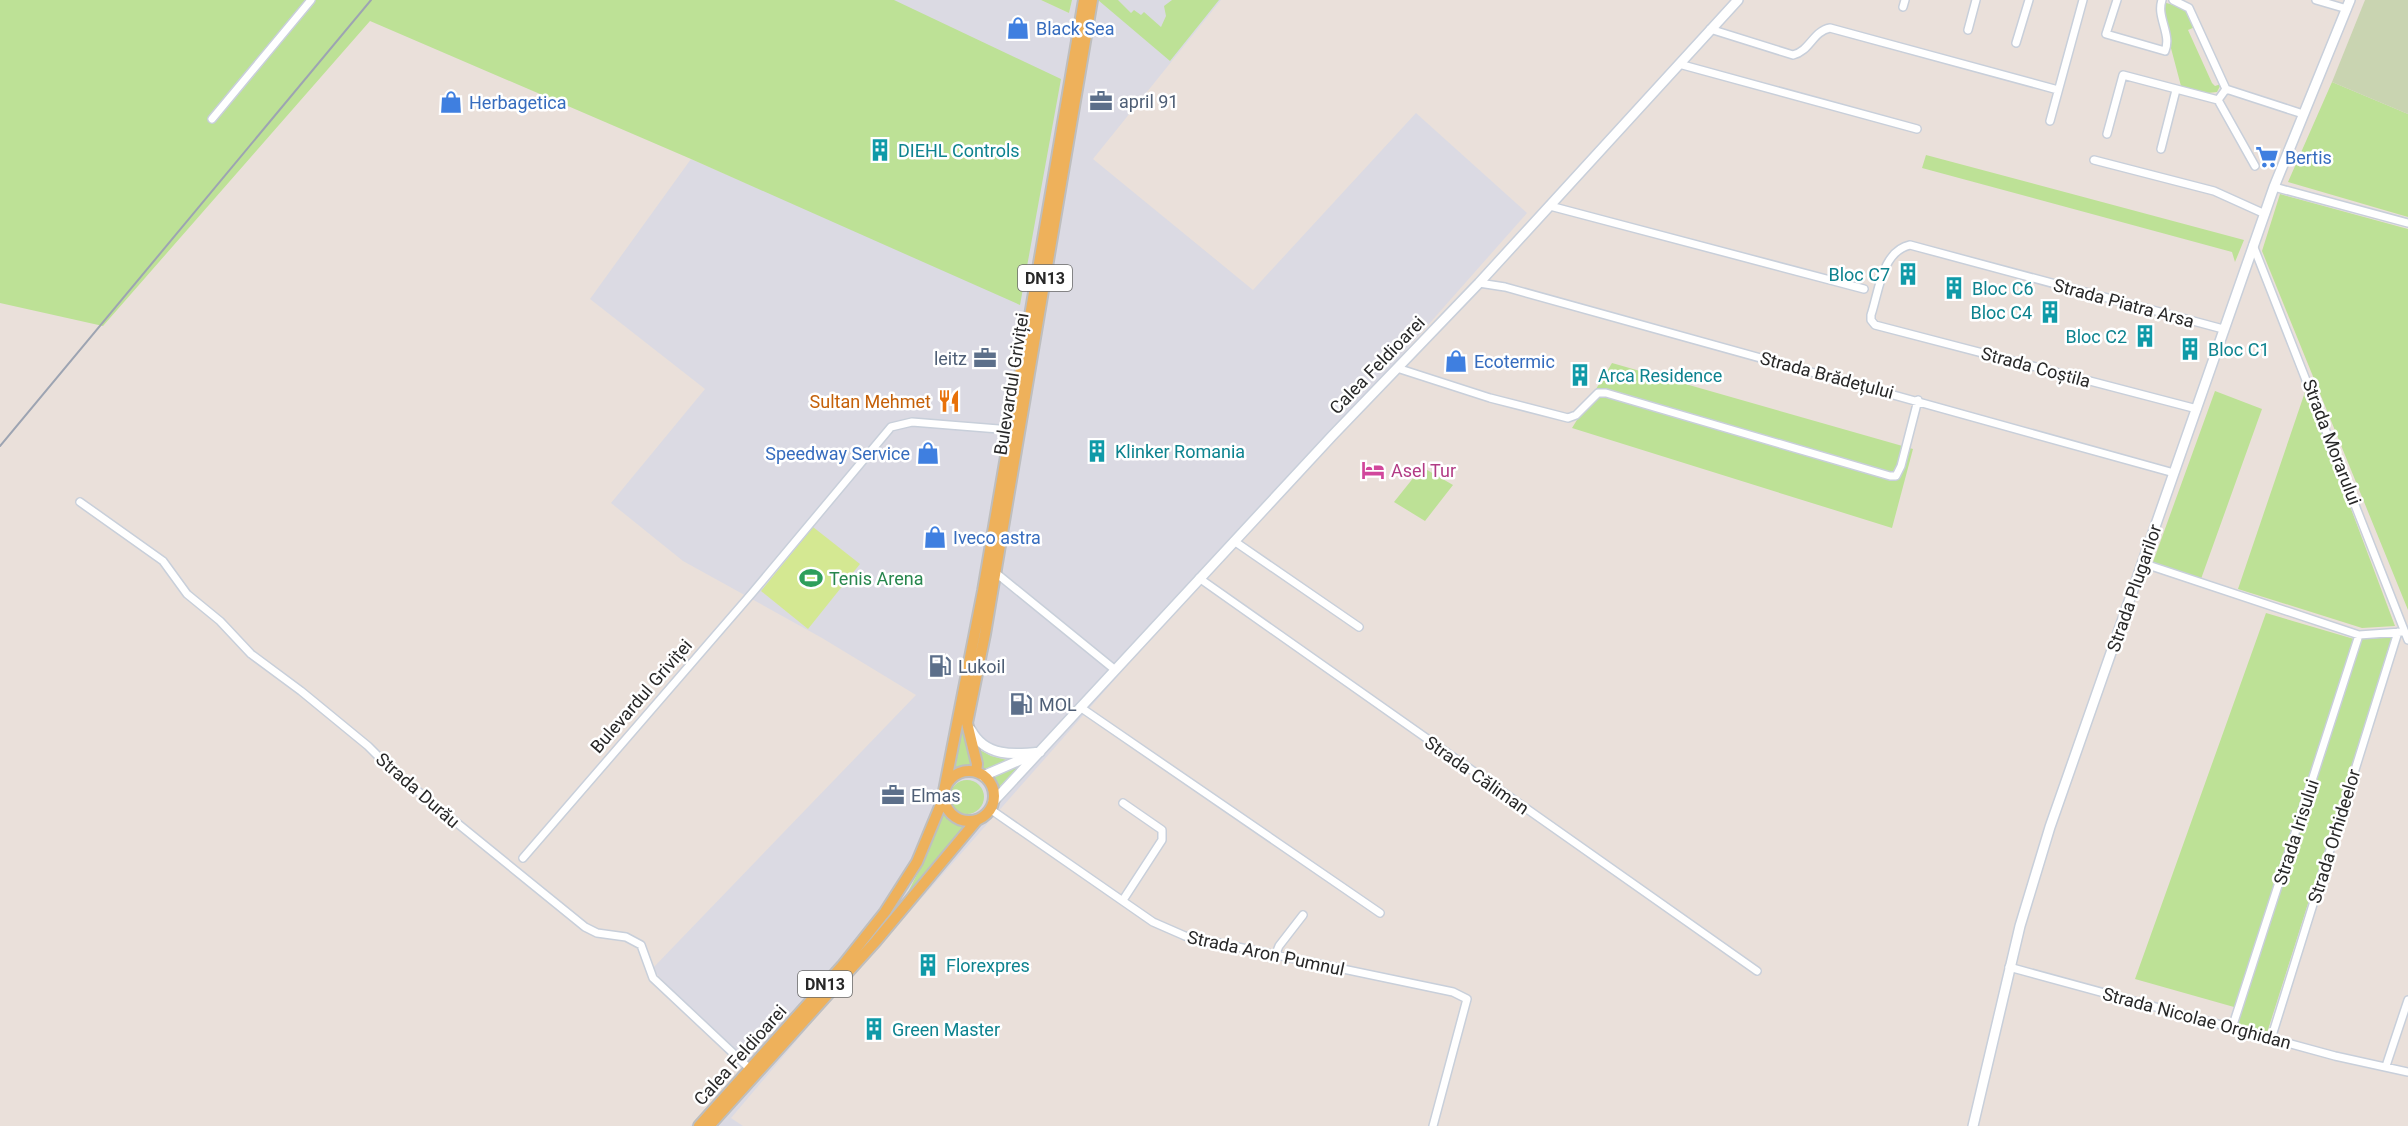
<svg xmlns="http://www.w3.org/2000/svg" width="2408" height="1126" viewBox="0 0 2408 1126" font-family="Roboto,sans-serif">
<rect width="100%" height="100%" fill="#eae0da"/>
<path fill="#dbdae3" d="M836,0H1041L1069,13L1072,0H1221L1093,159L1253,290L1416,113L1527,213L814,1020L731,1118L743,1126H690L744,1066L652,969L916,695L822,638L683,561L611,503L705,389L590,299L691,159L766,192Z"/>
<path fill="#bde196" d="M0,0H894L1061,79L1020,305L691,159L370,21L103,326L0,303Z
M1041,0H1072L1069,13Z
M1098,0H1118L1131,13L1134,10L1141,15L1144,12L1161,27L1166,16L1164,6L1172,0H1219L1170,61Z
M2163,2L2187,9L2195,27L2188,30L2212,83L2215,86L2221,84L2217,92L2198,94L2194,90L2181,86L2163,18Z
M2332,82L2408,114V217L2288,182Z
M1926,155L2244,240L2235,262L2232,252L1922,168Z
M2280,194L2408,229V610L2262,251Z
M1612,363L1913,449L1892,528L1572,428Z
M2306,389L2395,626L2362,628L2238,589Z
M2215,391L2262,409L2201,579L2153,562Z
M1422,467L1453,485L1425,521L1394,502Z
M2266,613L2354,639L2393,635L2267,1033L2236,1025L2234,1007L2135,979Z
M961,725L972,769L955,773Z
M980,750L991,756L1007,760L984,770L977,752Z
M1019,765L1020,768L995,796L988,778Z
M950 797a17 17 0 1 1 34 0a17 17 0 1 1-34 0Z
M943,813L955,823L970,824L906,896L928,853Z"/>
<path fill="#c9d4b1" d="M2365,0H2408V114L2332,82Z"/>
<path fill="#d4e892" d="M813,527L860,564L808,629L761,591Z"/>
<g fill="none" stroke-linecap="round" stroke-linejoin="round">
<g stroke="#c8cfda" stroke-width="10">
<path id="street" d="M2117,0L2106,34L2165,51C2172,34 2156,17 2162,0
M2173,0L2189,8L2226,89L2303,114
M2316,0L2347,9
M1903,7L1905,0
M1710,29L1793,55C1810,51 1813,31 1830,28L2058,90
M1968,30L1976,0
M2016,43L2029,0
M1679,64L1917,129
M2226,89L2218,100L2255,166
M212,119L311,0
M2050,121L2083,0
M2107,134L2123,75L2218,100
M2161,149L2176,90
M2094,160L2214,191L2265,214
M2274,187L2408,223
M1550,206L1864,289
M2253,245L2408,640
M1479,283L1505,287L2174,473
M1397,368L1490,398L1568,418L1576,415L1598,393H1606L1890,476H1896L1901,466L1918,400
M2197,409L1875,325L1871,320V315C1879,291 1882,251 1910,245L2223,329
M80,502L163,561L187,594L220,621L251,654L301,691L368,746L393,771L585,927L597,933L626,937L641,945L653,978L750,1069
M1234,541L1359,627
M2142,563L2359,635L2401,632
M996,573L1114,669
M1199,578L1757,971
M1080,707L1380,913
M990,809L1153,922L1185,936L1453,992L1467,999L1433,1126
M523,858L753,592L891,427L912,422L1011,430
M1123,900L1162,840V830L1123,803
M1275,956L1279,946L1303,915
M2009,967L2335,1056L2408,1072
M2232,1028L2359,635
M2271,1039L2398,632
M2386,1066L2408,1000"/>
</g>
<g stroke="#c8cfda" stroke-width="12">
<path id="secondary" d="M971,730C985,757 1014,755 1040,752
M983,776L1027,757
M993,802L1332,436L1479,283L1738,0
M1973,1126L2020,926L2050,827L2274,187L2350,0"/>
</g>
<g stroke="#bebebe" stroke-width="14">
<path id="primary" d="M944 796a25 25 0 1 1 50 0a25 25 0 1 1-50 0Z
M976,772L977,764L967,723L985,634L1092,0
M944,791L983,591L1084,0
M699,1126L842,966L885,912L917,862L944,797
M709,1126L876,941L977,820"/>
</g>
<use href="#street" stroke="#fff" stroke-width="7"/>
<use href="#secondary" stroke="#fff" stroke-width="9"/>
<use href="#primary" stroke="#eeb15b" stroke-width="10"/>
<path stroke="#9da4b2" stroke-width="2" d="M0,446L371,0"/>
</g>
<defs>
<g id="shop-bare" transform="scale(1.8)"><path d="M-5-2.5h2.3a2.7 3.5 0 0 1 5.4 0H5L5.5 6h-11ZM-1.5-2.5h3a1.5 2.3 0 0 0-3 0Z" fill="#3f7fe0" stroke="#fff" stroke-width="2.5" paint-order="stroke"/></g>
<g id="office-bare" transform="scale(1.8)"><path d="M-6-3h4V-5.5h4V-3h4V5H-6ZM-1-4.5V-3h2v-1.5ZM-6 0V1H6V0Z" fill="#5c6f8a" stroke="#fff" stroke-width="2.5" paint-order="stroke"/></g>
<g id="building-bare" transform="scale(1.8)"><path d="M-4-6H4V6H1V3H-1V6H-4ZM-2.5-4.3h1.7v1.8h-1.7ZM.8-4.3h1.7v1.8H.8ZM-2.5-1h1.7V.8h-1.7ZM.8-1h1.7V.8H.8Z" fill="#0f9aa8" stroke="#fff" stroke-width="2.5" paint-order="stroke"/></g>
<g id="supermarket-bare" transform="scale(1.8)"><path d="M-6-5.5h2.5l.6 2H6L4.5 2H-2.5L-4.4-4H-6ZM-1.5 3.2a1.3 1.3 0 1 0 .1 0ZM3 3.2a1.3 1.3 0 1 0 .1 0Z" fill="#3f7fe0" stroke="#fff" stroke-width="2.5" paint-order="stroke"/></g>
<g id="restaurant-bare" transform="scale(1.8)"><path d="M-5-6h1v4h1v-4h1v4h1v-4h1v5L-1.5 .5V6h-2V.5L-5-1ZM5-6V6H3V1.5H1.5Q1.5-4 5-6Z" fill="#e8710a" stroke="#fff" stroke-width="2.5" paint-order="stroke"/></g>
<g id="hotel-bare" transform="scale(1.8)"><path d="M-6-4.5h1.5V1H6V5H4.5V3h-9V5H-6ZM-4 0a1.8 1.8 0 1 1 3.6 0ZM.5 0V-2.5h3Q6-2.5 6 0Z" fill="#d1479c" stroke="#fff" stroke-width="2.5" paint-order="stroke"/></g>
<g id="stadium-bare" transform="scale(1.8)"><path d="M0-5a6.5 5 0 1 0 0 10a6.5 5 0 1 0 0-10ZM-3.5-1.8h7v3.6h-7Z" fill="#2e9e5b" stroke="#fff" stroke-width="2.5" paint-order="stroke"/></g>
<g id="fuel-bare" transform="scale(1.8)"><path d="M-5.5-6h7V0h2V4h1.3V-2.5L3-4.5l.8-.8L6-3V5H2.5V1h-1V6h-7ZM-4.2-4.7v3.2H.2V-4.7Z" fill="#5c6f8a" stroke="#fff" stroke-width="2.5" paint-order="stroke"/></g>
</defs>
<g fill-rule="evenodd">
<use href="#shop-bare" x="1018" y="28"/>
<use href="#office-bare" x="1101" y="101"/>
<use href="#shop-bare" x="451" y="102"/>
<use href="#building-bare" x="880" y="150"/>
<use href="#supermarket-bare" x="2267" y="157"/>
<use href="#building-bare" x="1908" y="274"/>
<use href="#building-bare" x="1954" y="288"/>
<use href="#building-bare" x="2050" y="312"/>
<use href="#building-bare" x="2145" y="336"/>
<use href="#building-bare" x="2190" y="349"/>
<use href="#office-bare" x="985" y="358"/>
<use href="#shop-bare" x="1456" y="361"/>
<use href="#building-bare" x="1580" y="375"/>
<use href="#restaurant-bare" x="949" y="401"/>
<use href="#building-bare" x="1097" y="451"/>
<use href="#shop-bare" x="928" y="453"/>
<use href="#hotel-bare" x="1373" y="470"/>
<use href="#shop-bare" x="935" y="537"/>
<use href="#stadium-bare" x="811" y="578"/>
<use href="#fuel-bare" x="940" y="666"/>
<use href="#fuel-bare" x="1021" y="704"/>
<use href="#office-bare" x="893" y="795"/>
<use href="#building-bare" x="928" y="965"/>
<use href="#building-bare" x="874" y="1029"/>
</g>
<g text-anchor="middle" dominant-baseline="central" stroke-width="5" stroke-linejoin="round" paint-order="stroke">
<g fill="#fff" stroke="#686868" stroke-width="1.5">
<rect x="1018" y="265" width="54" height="26" rx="4.5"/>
<rect x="798" y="971" width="54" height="26" rx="4.5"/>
</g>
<g font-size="16" font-weight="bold" fill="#282828">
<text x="1045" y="278">DN13</text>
<text x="825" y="984">DN13</text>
</g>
<g font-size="18" fill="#366cbe" stroke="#fff" text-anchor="start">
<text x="1036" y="28">Black Sea</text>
<text x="469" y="102">Herbagetica</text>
<text x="2285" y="157">Bertis</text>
<text x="1474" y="361">Ecotermic</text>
<text x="910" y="453" text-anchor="end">Speedway Service</text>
<text x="953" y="537">Iveco astra</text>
</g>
<g font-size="18" fill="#4e5e75" stroke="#fff" text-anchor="start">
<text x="1119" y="101">april 91</text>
<text x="967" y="358" text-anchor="end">leitz</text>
<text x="958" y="666">Lukoil</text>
<text x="1039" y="704">MOL</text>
<text x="911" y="795">Elmas</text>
</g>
<g font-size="18" fill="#0d838f" stroke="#fff" text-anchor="start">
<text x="898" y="150">DIEHL Controls</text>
<text x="1890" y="274" text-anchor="end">Bloc C7</text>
<text x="1972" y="288">Bloc C6</text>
<text x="2032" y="312" text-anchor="end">Bloc C4</text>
<text x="2127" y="336" text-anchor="end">Bloc C2</text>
<text x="2208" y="349">Bloc C1</text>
<text x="1598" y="375">Arca Residence</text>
<text x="1115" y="451">Klinker Romania</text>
<text x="946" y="965">Florexpres</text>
<text x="892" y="1029">Green Master</text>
</g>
<g font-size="18" fill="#282828" stroke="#fff">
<text transform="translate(2124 303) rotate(15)">Strada Piatra Arsa</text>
<text transform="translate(1377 365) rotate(-46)">Calea Feldioarei</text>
<text transform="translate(2036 367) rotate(15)">Strada Coștila</text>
<text transform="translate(1827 375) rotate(15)">Strada Brădețului</text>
<text transform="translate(1011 384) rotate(-81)">Bulevardul Griviței</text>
<text transform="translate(2332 442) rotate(69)">Strada Morarului</text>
<text transform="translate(2134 588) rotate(-71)">Strada Plugarilor</text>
<text transform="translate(641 696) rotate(-49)">Bulevardul Griviței</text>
<text transform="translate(1477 775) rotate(35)">Strada Căliman</text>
<text transform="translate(418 790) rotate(41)">Strada Durău</text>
<text transform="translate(2296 832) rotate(-72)">Strada Irisului</text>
<text transform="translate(2334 836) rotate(-73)">Strada Orhideelor</text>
<text transform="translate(1266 953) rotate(12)">Strada Aron Pumnul</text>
<text transform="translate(2197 1018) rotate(15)">Strada Nicolae Orghidan</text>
<text transform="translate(740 1055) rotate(-48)">Calea Feldioarei</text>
</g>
<g font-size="18" fill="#c56008" stroke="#fff" text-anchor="end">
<text x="931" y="401">Sultan Mehmet</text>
</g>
<g font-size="18" fill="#b23c85" stroke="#fff" text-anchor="start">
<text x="1391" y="470">Asel Tur</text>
</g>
<g font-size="18" fill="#27864d" stroke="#fff" text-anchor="start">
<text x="829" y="578">Tenis Arena</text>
</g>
</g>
</svg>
